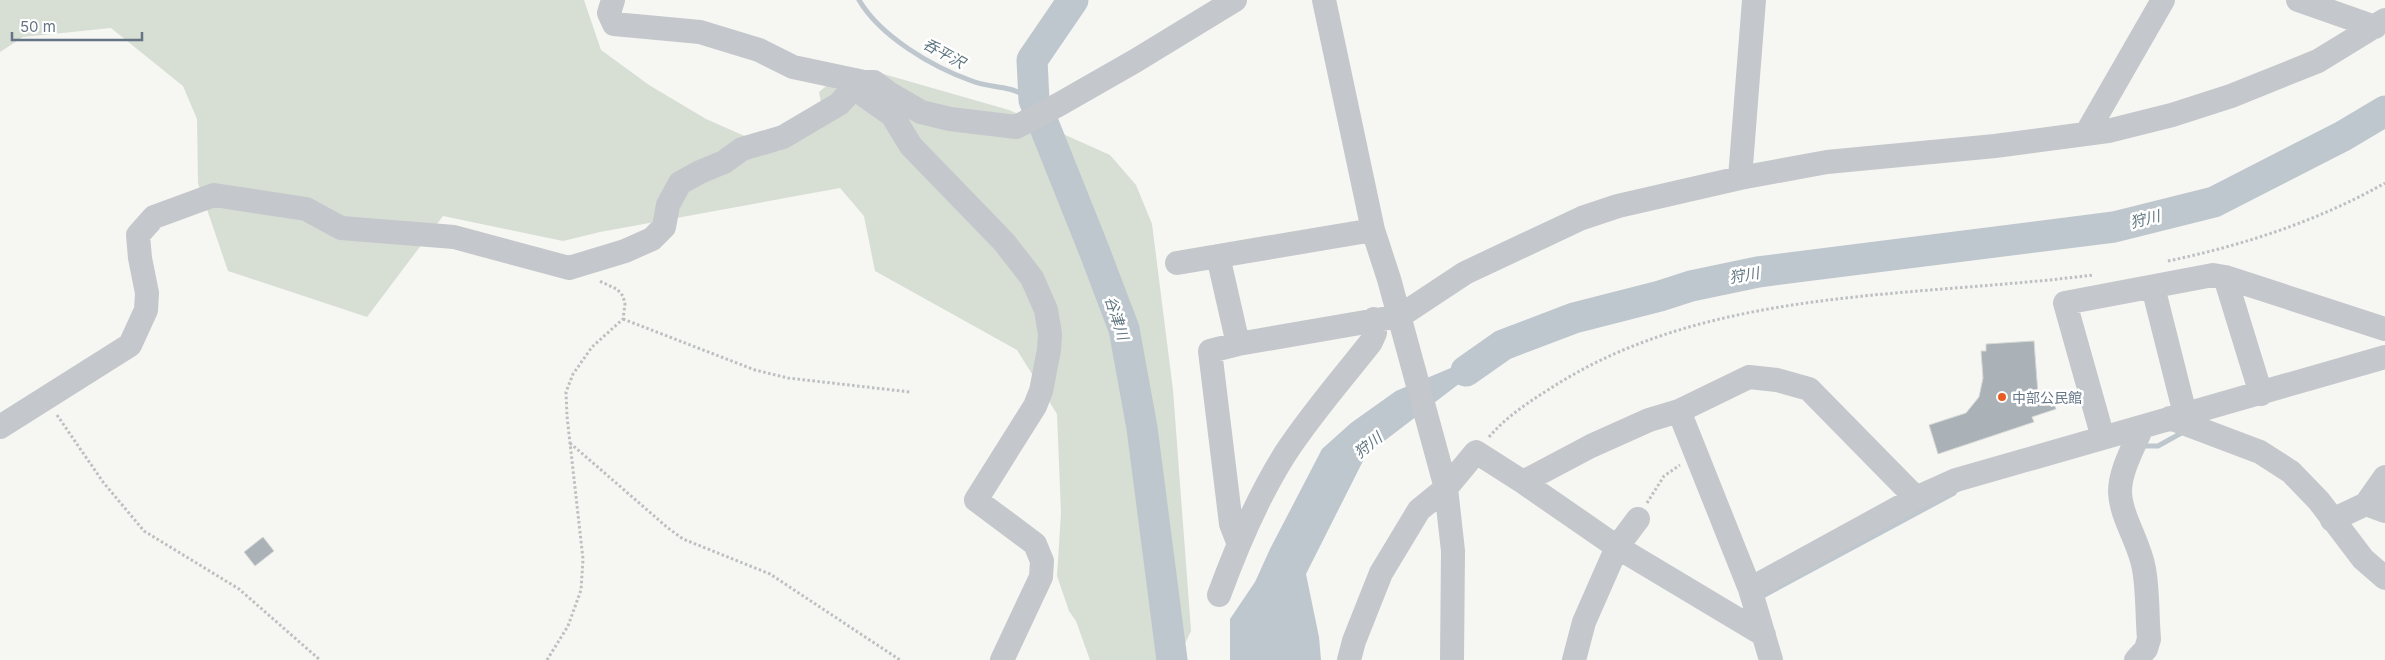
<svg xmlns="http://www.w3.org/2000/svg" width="2385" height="660" viewBox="0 0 2385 660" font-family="Inter,'Noto Sans JP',sans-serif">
<rect width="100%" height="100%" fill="#f6f6f3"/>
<path fill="#d7ded4" d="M0,0H584L601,50L649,85L706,119L779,151L825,123L819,92L831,82L880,73L1009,110L1110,155L1136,185L1152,224L1173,390L1191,631L1177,660H1090L1076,621L1069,611L1057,576L1061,513L1057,414L1017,350L875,271L864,216L840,188L600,232L563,241L443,216L367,317L228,271L198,183L197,119L183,86L111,28L23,37L0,52Z"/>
<path fill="#bec7cd" d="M1515,341L1366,455L1306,574L1319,637L1321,660H1230V619L1255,582L1270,549L1322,449L1351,423L1396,391Z"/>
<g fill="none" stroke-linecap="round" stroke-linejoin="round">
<path stroke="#bec7cd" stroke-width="5" d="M859,0C880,36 932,67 972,81C984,86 997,86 1009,89C1018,91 1026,96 1034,100
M2140,446H2158L2185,431
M1759,598L1954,493"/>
<path stroke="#bec7cd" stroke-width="31" d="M1073,0L1032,60L1034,100L1094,250L1124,329L1142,428L1172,660
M1466,371L1503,345L1574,318L1660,296L1691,286L1758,272L2114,227L2214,202L2343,136L2385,111"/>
</g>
<path fill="#aab2b8" stroke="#d8d8d5" d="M2034,341L2038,394L2049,390L2056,409L2032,417L2034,422L1938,454L1929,425L1966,413L1979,397L1983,378L1981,351H1986V344Z
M263,537L274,551L255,566L244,552Z"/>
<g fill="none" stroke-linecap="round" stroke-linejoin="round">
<path stroke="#bdc0c2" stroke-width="3" stroke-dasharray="2.5 2.5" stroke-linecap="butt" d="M2168,261C2244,245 2318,221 2385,183
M623,319L755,370L788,378L910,392
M57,415L103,482L144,531L239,589L320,660
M1489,437C1507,416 1529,402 1551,388C1709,286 1914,298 2093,275
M570,443L668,528L683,539L770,574L900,660
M1647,503L1664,476L1680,465
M547,660L568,626L581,590L583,559L567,416L566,392L573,374L592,347L623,319L625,304L623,296L617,289L599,281"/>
<path stroke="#c4c7cb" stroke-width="24" d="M613,0L609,13L614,24L700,32L759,50L793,67L864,82
M1324,0L1373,230L1389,279L1446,488L1453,551L1452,660
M2298,0L2375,27
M865,96L892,115L911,146L1004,242L1032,278L1046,310L1050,334L1049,350L1041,391L1035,406L976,500L1035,544L1042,561L1041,577L1002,660
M2086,134L2163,0
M1740,178L1754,0
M1218,256L1238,344
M1177,263L1373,230
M2225,277L2261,394
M2153,287L2185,414
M1679,411L1750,589L1771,660
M2170,418L2260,452L2291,472L2319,501L2363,559L2385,578
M0,427L130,345L146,310L147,293L140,258L138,235L154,217L214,195L306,209L341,228L454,237L569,268L625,251L652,239L664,227L668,205L680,183L700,172L724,162L742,149L783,137L839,104L853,89L864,82H874L890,94L921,112L950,119L1016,127L1058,105L1135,61L1235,0
M2103,438L2065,303L2213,275L2225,277L2385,329
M1523,482L1591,446L1649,420L1679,411L1749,377L1777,380L1809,389L1916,498
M2366,504L2385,511
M2332,520L2366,504L2385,477
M1238,542L1231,524L1210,351L1238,344L1400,316L1465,273L1582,218L1618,206L1740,178L1827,162L1995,146L2108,131L2172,115L2231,96L2318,61L2385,20
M1750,589L1916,498L1956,480L2385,357
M1219,595C1237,546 1257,498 1285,454C1311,414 1342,379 1371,342L1375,333L1374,319
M1349,660L1354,641L1381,573L1419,510L1446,488L1476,452L1523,482L1617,547L1764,635
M1574,660L1584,622L1617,547L1638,519
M2136,660L2146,649L2149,639C2147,616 2148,591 2144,569C2140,543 2121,518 2120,492C2120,470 2134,447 2142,427"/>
</g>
<circle fill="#e85d21" stroke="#fff" stroke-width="2" cx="2002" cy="397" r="5"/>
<g text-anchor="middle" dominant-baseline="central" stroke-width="5" stroke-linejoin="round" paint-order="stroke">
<g font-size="14" fill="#647485" stroke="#fff" text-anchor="start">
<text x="2012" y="397">中部公民館</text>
</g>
<g font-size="15" font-style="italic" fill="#607681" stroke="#fff">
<text transform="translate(944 53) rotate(29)">呑平沢</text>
<text transform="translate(2145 219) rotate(-14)">狩川</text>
<text transform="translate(1744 275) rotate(-10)">狩川</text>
<text transform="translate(1117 318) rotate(72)">谷津川</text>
<text transform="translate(1368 445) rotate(-39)">狩川</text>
</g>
</g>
<path d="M12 32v8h130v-8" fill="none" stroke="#647485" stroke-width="2.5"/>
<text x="20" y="32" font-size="15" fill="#647485" stroke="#ffffff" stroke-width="4" paint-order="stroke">50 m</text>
</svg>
